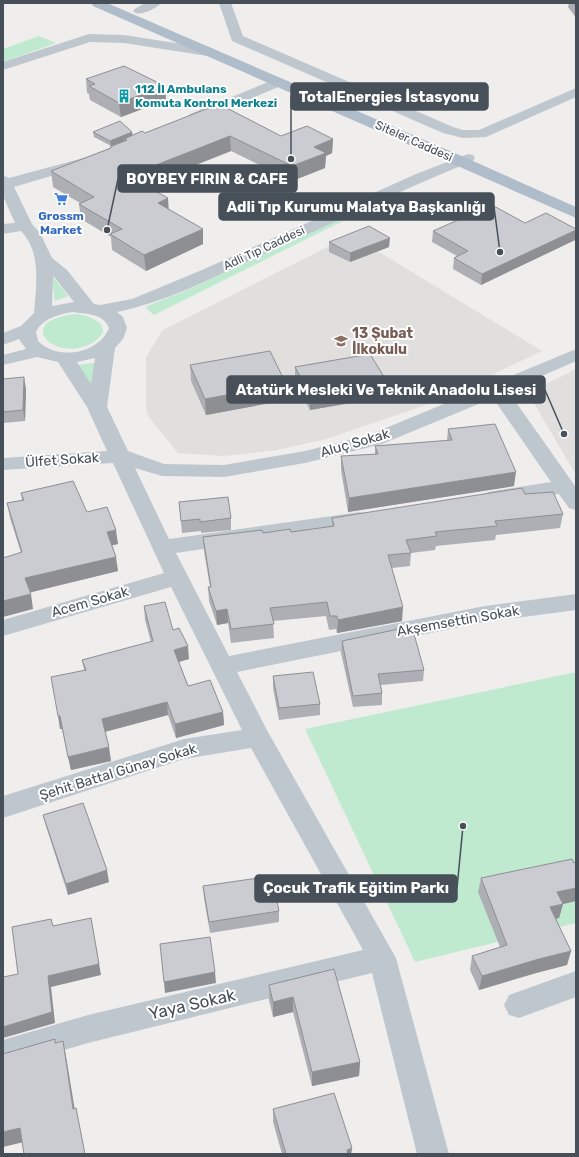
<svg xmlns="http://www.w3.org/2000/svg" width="579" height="1157" viewBox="0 0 579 1157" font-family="Rubik,sans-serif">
<rect width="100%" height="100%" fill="#f0eded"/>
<path fill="#e1dede" d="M351,235L542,351L435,402L326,439L277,450L224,456L178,453L148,416L146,407V357L163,330Z
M576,369V475L528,393Z"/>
<path fill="#bfead0" d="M39,36L56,43L3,62V49Z
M402,189L405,190L154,315L145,307L194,287Z
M51,274L68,296L55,301Z
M77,314C91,316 116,326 95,341C58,367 9,320 77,314Z
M94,363L95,392L77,365Z
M576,672V923L415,962L305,729Z"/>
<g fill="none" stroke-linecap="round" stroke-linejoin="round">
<path fill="#bfc7ce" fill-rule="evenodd" d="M145,3H161C156,9 142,15 135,13L133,10Z
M219,3H231L243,36L453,127L463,130H479L576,88V97L486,137L463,138L443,133L232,41Z
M89,34L124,35L214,49L221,53L214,57L124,43L90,42L3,70V62Z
M278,78L283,79L285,82L283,85L200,120H190L188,117L190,114Z
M468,154L473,155L475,158L473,161C401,190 331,224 260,256C214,277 167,302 117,312L123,317L127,328L123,339L115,348L107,407L128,451L164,464L224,465L305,451L369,435L576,349V361L508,391L575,486L576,510L569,508L559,494L495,504L488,502L485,497L488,492L551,482L493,398L382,444L305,463L224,477L162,476L135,468L169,539L360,512L367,514L370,519L367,524L360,526L176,553L229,656L485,606L576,594V610L485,622L237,672L268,732L396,958L449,1154H417L372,973L88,1043L3,1068V1040L88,1015L363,950L251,748L184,759L3,818V796L184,739L242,730L171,587L3,636V620L164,573L113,463L3,470V458L107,451L87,407L58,362L37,357L3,365V355L26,349L19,339L3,345V333L21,326L34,313C36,286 42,253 21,231L3,234V224L15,223L3,196V175L9,178L87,157L92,158L94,161L92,164L14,187L32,224L40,233L52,258L67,270L94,304L100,305L132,299L202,270L416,174ZM53,276L55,278L74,302L52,306ZM72,312C86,314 103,313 109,328C99,354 57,361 38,341L36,332C42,319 59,314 72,312ZM95,358L91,384L77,362Z
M576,971V997L519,1018L509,1015L504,1005L509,995Z"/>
<path fill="#afbcca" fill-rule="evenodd" d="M91,3H107L473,161L576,207V218L93,6Z"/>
</g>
<path fill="#aeafb4" d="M569,3H576V18L568,7Z
M86,79L165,86L166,100L121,117L90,100L89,94L87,93Z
M93,132L133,135L145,133L281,136L333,139L332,153L326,156L325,168L292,181L231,151L144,185L203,244L146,271L112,250L111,237L81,219L79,204L80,203L53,187L51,171L110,148V147L124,142V141L111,146L94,137Z
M525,223L575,240L481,285L453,269L454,258L457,256L432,242L433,231Z
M329,242L389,247L350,262L329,252Z
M190,365L286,384V400L206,415L191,381Z
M295,367L386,380L385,397L310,410L295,383Z
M3,379L26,389L25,421L3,423Z
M448,429L514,486L348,512L341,470V456L375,455V446L447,441Z
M21,493L87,512L118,544L112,545L118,571L30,592L33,609L21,553L10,518L7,503L22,500Z
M525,494L563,514L560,528L496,535L495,540L436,546L435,550L411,553L410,566L392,568L402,621L337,633L336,629L329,630L326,616L273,621L274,638L231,643L228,623L217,625L209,601L208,587H210L204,551L203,537L263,533L291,532L332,527V518Z
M179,502L231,518V530L201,533V531L182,533Z
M144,606L173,630L189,659L179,662L188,686L223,712L224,725L176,738L168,715L105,732L111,761L71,770L62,729H60L84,670L82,660L151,642L145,620Z
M410,634L424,670L423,681L381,685L382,693V705L353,707L341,653L342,641Z
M273,676L320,704V715L279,720L273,688Z
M43,815L109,882L68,895L46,826Z
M576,862V901L563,904L559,918L555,919L571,951L567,965L536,973L479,990L470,970L472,956L500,947L478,892L481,878Z
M203,886L279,911V922L210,933L204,898Z
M334,969L360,1062L359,1076L312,1086L293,1012L273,1017L269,1000V985Z
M273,1109L352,1148L351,1154H282L273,1122Z"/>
<path fill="#8d8f92" d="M165,86L166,100L121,117L119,103Z
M132,132L133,137L124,139V141L111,146L110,141Z
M230,136L231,151L130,191L128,176Z
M333,139L332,153L326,156L325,168L292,181V166L314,147Z
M168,198L169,214L158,203Z
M203,229V244L146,271L144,255Z
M576,230L575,240L481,285L482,274Z
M390,238L389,247L350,262V253Z
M24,377L26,389L25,421L23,410Z
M386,380L385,397L310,410V394Z
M286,384V400L206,415L205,399Z
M516,472L514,486L348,512L349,498Z
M116,530L118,544L109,546L107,532Z
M116,557L118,571L28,593L25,578Z
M31,594L33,609L3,617V601Z
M403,607L402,621L337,633L338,620Z
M227,609L228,623L217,625L216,611Z
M188,646L189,659L175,663L174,650Z
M167,702L168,715L104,732L102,719Z
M223,712L224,725L176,738L175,724Z
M58,716H60L62,729H60Z
M109,747L111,761L71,770L68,757Z
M107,870L109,882L68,895L66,884Z
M576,888V901L563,904L559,918L546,921L550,907L557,892Z
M91,918L101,975L51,987L55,1023L3,1038V1027L48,976Z
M571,951L567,965L536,973L479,990L482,976L539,959Z
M215,972L216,983L165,993L164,982Z
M293,997V1012L273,1017V1002Z
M63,1041L66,1056L77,1123L73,1109Z
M360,1062L359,1076L312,1086V1072Z
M20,1128L24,1142L3,1147V1132Z
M352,1148L351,1154H346L347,1150Z"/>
<path fill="#caccd1" stroke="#8d8f92" d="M573,3H576V7Z
M124,66L165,86L119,103L89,86L95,84L86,79Z
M219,104L281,136L307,126L333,139L314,147L326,153L292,166L230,136L128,176L168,198L158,203L203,229L144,255L110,234L122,229L79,204L94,197L51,171L111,148L110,147L127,140L124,139L142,131L145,133Z
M120,121L132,132L110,141L93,132Z
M492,205L525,223L546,213L576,229V230L482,274L454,258L468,251L433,231Z
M369,226L390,238L350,253L329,242Z
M270,351L286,384L205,399L190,365Z
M370,354L386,380L310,394L295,367Z
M24,377L23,410L3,412V379Z
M495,424L516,472L349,498L341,456L378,454L375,446L452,440L448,429Z
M73,481L87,512L107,507L116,530L107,532L116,557L25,578L31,594L3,601V558L22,552L7,503L24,500L21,493Z
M522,488L525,494L553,492L563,514L495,521L497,526L435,532L437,536L406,540L411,553L388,555L403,607L338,620L337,616H330L327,602L270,608L274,624L231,629L227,609L216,611L208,587H211L203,537L262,530L263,533L290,529L291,532L334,526L332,518Z
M228,497L231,518L200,522V519L181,521L179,502Z
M165,602L173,630L179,628L188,646L174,650L188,686L210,680L223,712L175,724L167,702L102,719L109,747L68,757L60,716H58L51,677L86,670L82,660L153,641L144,606Z
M408,627L410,634H414L424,670L378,674L382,693L353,696L342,641Z
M313,672L320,704L279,708L273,676Z
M83,803L107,870L66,884L43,815Z
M572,859L574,863L576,862V888L557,892L563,904L550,907L571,951L539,959L482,976L472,956L507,945L481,878Z
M272,876L279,911L209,922L203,886Z
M91,918L99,964L48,976L52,1012L3,1027V977L18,974L12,927L51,919L53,926Z
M210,937L215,972L164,982L160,944Z
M334,969L360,1062L312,1072L293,997L273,1002L269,985Z
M55,1039V1043L63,1041L73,1109L76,1108L85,1154H24L20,1128L3,1132V1054Z
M334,1093L352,1148L347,1150L348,1154H286L273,1109Z"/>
<defs>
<g id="building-bare" transform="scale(1.08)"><path d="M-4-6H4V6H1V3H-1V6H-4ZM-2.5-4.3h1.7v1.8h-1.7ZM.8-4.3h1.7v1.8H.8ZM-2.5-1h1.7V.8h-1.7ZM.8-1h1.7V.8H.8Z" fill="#0f9aa8" stroke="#fff" stroke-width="2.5" paint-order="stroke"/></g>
<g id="supermarket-bare" transform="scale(1.08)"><path d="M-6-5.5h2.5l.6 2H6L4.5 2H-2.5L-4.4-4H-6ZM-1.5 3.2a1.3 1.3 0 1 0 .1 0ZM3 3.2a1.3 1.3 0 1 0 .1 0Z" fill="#3f7fe0" stroke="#fff" stroke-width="2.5" paint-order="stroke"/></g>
<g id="school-bare" transform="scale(1.08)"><path d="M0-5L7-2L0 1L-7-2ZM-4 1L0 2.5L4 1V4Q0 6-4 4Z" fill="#8d6e63" stroke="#fff" stroke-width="2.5" paint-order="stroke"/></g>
</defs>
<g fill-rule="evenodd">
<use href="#building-bare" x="124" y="96"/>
<use href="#supermarket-bare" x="61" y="199"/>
<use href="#school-bare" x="341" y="341"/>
</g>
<g text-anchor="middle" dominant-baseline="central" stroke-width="4" stroke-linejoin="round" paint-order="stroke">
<g font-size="12" font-weight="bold" fill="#0d838f" stroke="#fff" text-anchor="start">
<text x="135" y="89">112 İl Ambulans<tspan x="135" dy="14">Komuta Kontrol Merkezi</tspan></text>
</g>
<g font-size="12" fill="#475059" stroke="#fff">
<text transform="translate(414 141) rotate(24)">Siteler Caddesi</text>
<text transform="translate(264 248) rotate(-25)">Adli Tıp Caddesi</text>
</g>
<g font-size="12" font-weight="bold" fill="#366cbe" stroke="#fff">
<text x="61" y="216">Grossm<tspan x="61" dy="14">Market</tspan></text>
</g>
<g font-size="14" font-weight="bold" fill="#785e54" stroke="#fff" text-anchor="start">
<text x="352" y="333">13 Şubat<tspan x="352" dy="16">İlkokulu</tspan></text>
</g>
<g font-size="14" fill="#475059" stroke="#fff">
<text transform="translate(355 443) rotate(-16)">Aluç Sokak</text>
<text transform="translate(62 460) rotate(-4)">Ülfet Sokak</text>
<text transform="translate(90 602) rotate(-16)">Acem Sokak</text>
<text transform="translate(458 621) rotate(-10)">Akşemsettin Sokak</text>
<text transform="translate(118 772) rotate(-17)">Şehit Battal Günay Sokak</text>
</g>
<g font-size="17" fill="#475059" stroke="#fff">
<text transform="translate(192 1004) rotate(-13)">Yaya Sokak</text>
</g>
</g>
<path fill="none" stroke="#475059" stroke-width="1.5" d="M291 159L291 97M107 230L118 179M500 252L494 207M564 434L545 390M463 826L457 888"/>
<g fill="#475059" stroke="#fff" stroke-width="1.5">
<circle cx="291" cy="159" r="4"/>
<circle cx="107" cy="230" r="4"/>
<circle cx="500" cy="252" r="4"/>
<circle cx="564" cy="434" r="4"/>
<circle cx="463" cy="826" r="4"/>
</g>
<g fill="#475059" stroke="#475059" stroke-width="1.5">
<rect x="291" y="83" width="197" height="27" rx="4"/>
<rect x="118" y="165" width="179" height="27" rx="4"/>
<rect x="219" y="193" width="275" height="27" rx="4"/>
<rect x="227" y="376" width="318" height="27" rx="4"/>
<rect x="255" y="875" width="202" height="27" rx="4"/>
</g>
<g font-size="15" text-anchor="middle" font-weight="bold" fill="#fff">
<text x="389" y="102">TotalEnergies İstasyonu</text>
<text x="207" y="184">BOYBEY FIRIN &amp; CAFE</text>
<text x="356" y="212">Adli Tıp Kurumu Malatya Başkanlığı</text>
<text x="386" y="395">Atatürk Mesleki Ve Teknik Anadolu Lisesi</text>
<text x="356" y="893">Çocuk Trafik Eğitim Parkı</text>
</g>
<rect width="579" height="1157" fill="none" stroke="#475059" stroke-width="8"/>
</svg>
